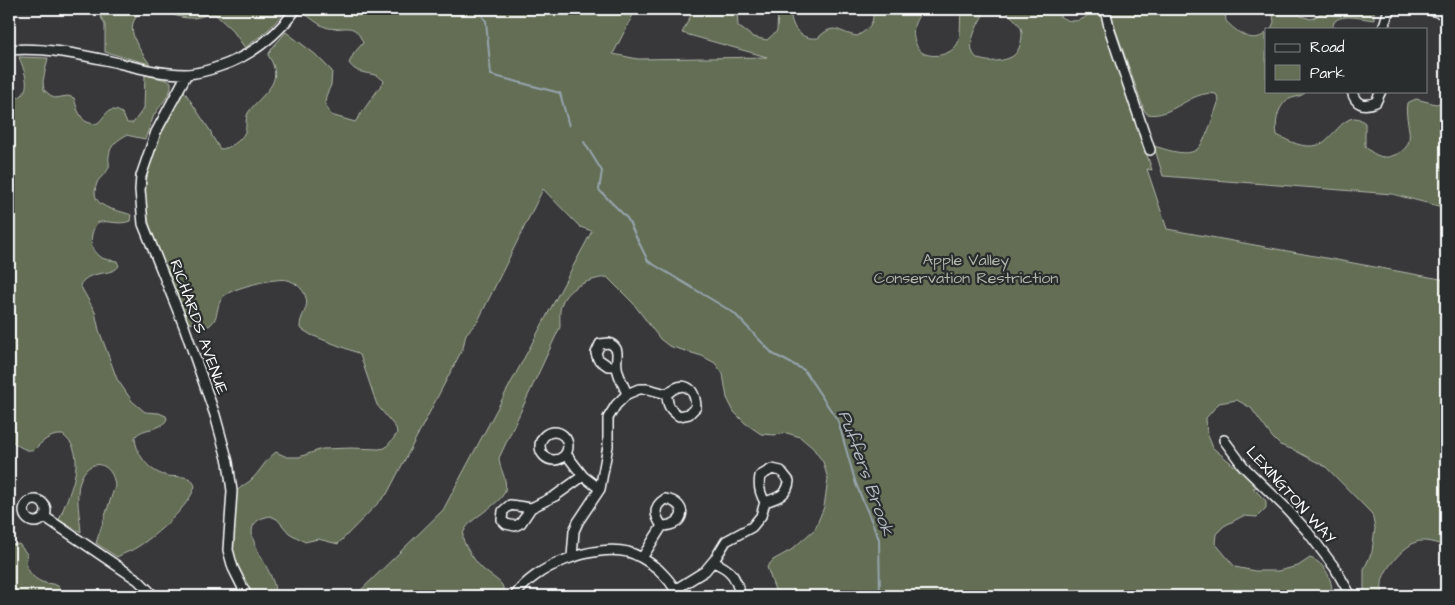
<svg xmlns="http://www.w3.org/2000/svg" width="1455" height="605" viewBox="0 0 1455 605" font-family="'Architects Daughter',sans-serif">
<rect width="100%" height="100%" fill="#38373a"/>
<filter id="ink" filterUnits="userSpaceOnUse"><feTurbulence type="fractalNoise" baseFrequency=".02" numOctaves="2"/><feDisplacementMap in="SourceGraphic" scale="10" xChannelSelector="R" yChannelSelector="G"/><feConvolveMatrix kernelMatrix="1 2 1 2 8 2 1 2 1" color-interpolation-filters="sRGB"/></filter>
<g filter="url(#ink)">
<path fill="#636e55" stroke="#b1b6aa" d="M97,9H288L268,30L245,48L233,31L215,14C206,14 197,19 189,18C176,18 164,9 151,10C147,10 143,12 140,14C122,26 140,51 150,64L105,52V25Z
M307,9H636L613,54L638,59L767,57L682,33L694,9H737L738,26L753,37L767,40L777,31L778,9H790C791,27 799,40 818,38C835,21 838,33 857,36C868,30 876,22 872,9H925C915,18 910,31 916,44C917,47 919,51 923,53C935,59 955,54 959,40C961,31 960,19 961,9H986C981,20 967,40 973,53C978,65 1004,62 1013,56C1020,51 1024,36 1021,28C1017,21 1011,16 1005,11V9H1053C1059,18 1070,24 1082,19C1089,16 1091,9 1099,9L1152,170L1147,169L1167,229L1446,280V547C1438,543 1424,539 1416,542C1403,547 1382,571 1382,584C1381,588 1383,593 1383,596H1364V569L1372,552L1375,528L1372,514L1326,467L1294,450L1280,445L1272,437L1251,408L1237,400L1219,403L1206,418L1207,433L1213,448L1260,487L1253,488L1266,501V508L1257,517L1243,516L1224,526L1216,534L1215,543L1235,567L1255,571H1278L1298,566L1310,558C1326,563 1333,581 1332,596H777L767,567L773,560L791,550L815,529L824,507L828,479L823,462L813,448L800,437L787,433L775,435L761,434L745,423L734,412L727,398L723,374L715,363L702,356L669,346L660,339L633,303L607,277C591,279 568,286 562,303C559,310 560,319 560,327L499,458C499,469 508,478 505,491C499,508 461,520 463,538C464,547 478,565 484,570C489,575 498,579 502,585C504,589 504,593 503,596H355L443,510L592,231L580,227L543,189L478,321L466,334L463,348L387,494L338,544L318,539L305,542L289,533L277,519L270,516C224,525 282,572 274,596H252L238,567L231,543L235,494C239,487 245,485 251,480C260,472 265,460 276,452L287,457H299L322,449L351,448L379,449L385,448L394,438L397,433L396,428L377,405L360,355L355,352L311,335L300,328C299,315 311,308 305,295C303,289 295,282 288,280C276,277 232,288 224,296C214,306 221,317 209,326L188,323C179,301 170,278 161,256C155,239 147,223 146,205C142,167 163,121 184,91L211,132L212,136L220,149C229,149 241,141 245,132C247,126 245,119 248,113C261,93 287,84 268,55L273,47L286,32L315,54L332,71L331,85L326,96L325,104L331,115L355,122L384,81C373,69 359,78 349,63L354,53L363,43C354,20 345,31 329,28C321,27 311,18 304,13Z
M1110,9H1227L1225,12L1226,21C1237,32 1252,45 1266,33V91H1307C1301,98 1293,96 1286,101C1277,109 1275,123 1277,135C1289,141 1303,149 1318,145C1333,141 1347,105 1365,123V146C1371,153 1382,160 1392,156C1422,146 1403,124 1407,103L1416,99L1436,104L1446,101V208L1392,194L1163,176L1154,146C1165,149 1185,157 1196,150C1206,143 1215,111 1219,100L1216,94C1191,89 1172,119 1147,114L1144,110L1114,25Z
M1272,9H1295L1301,16L1311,19L1319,15L1323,9H1374V20C1363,19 1331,10 1333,29H1271L1274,22Z
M19,57L48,58L43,81L44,90L54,98L68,96L74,98C76,104 77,111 81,116C83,120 86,122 90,123C105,129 102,101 122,113L127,123H133L144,108L145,75L167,80L171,82C173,94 160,105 154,115C151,123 148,131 145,139L126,135C118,140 110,145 109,156C108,160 110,163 109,167C107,174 99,177 97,183C87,209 118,209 131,215L130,221C118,226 108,219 97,223C90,233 88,249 100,257C105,260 111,260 117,261L119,266C111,277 89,269 80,285L95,312L99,330L117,379L132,401L145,412L159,413L166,416L167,419C161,432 143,426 135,437C136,455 150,473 168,476C174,477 183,476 188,478C192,479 193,482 195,486C190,506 156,535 139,546C132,551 124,553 117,557L96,543L115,486C113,461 88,456 80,481C75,497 80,516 81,532L59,520C66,500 83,470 73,447C71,442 66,438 63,435C49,434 42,442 33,451C23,450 16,445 9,438V100C12,99 18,98 21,96C32,86 23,68 19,57Z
M19,544L27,554C24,566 30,577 42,582C47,584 53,583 58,586C61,588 61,592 62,596H9V545Z"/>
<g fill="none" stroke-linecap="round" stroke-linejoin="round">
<path stroke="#97a4ad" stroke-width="2" d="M477,9L486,21L491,75L560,93L569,126
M584,142L602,171L599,190L627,218L648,261L734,313L773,354L804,370L838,421L856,484L879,539L880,596"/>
<g stroke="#fff" stroke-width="12">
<path id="minor" d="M1105,9L1110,31L1150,150
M1425,9L1446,14
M1383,29L1389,9
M9,50C42,47 78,54 110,61C135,67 159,74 185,74C199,74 216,68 229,63C257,51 279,33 296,9
M187,74L156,132L141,176L140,190L143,224L184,326L215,415L228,462L232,491L228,550L233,568L247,596
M1352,91C1355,105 1364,107 1376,102L1381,91
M616,366H608L598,359L596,353L600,344L609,343C622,349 615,357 617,367C618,376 624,386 627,394
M540 446a14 14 0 1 1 28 0a14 14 0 1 1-28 0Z
M1224,440L1244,467L1286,508L1307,531L1335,568L1351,596
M583,476L600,489L608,446V418L616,405L627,394L639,389H648L667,394C683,380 695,386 696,407L689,414L679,416C670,410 667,405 667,394
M24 511a11 11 0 1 1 22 0a11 11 0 1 1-22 0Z
M531,508L510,505L503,511L502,520L506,524L515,526L521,523L531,508L555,496L583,476L566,454
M45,517L138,580L154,596
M572,557L574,531L578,522L600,489
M642,558L662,526C655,516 652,507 665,499C689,503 686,526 662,526
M713,562C733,570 735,577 741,596
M676,589L705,571L715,559L726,541L752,527L761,516L765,502C777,498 788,495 789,481L781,471L772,469L760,476C758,486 760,494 765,502
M515,596C534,566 593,544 628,552C639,555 649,562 658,569C666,577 674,585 678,596"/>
</g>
<use href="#minor" stroke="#2a2d2e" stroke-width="9"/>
</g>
</g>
<g text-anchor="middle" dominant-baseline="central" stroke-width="4.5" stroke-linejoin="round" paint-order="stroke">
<g font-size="16" fill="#b1b6aa" stroke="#2a2d2e">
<text x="966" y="260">Apple Valley<tspan x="966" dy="18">Conservation Restriction</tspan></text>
</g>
<g font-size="16" fill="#fff" stroke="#2a2d2e">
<text transform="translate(199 327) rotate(70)">RICHARDS AVENUE</text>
<text transform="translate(1291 495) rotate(48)">LEXINGTON WAY</text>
</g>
<g font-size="18" font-style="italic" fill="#b1bbc1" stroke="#2a2d2e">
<text transform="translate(866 473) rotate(70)">Puffers Brook</text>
</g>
</g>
<rect width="1455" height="605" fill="none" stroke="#2a2d2e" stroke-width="30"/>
<rect x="15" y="15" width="1425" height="575" fill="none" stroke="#fff" stroke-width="2" filter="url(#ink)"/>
<rect x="1265" y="28" width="162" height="65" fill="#2a2d2e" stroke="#7f8182"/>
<rect x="1275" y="44" width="25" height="8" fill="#2a2d2e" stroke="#7f8182"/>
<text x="1310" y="52" font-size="15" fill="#ffffff">Road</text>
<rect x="1275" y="65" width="25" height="15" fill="#636e55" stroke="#7f8182"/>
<text x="1310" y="78" font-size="15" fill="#ffffff">Park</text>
</svg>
